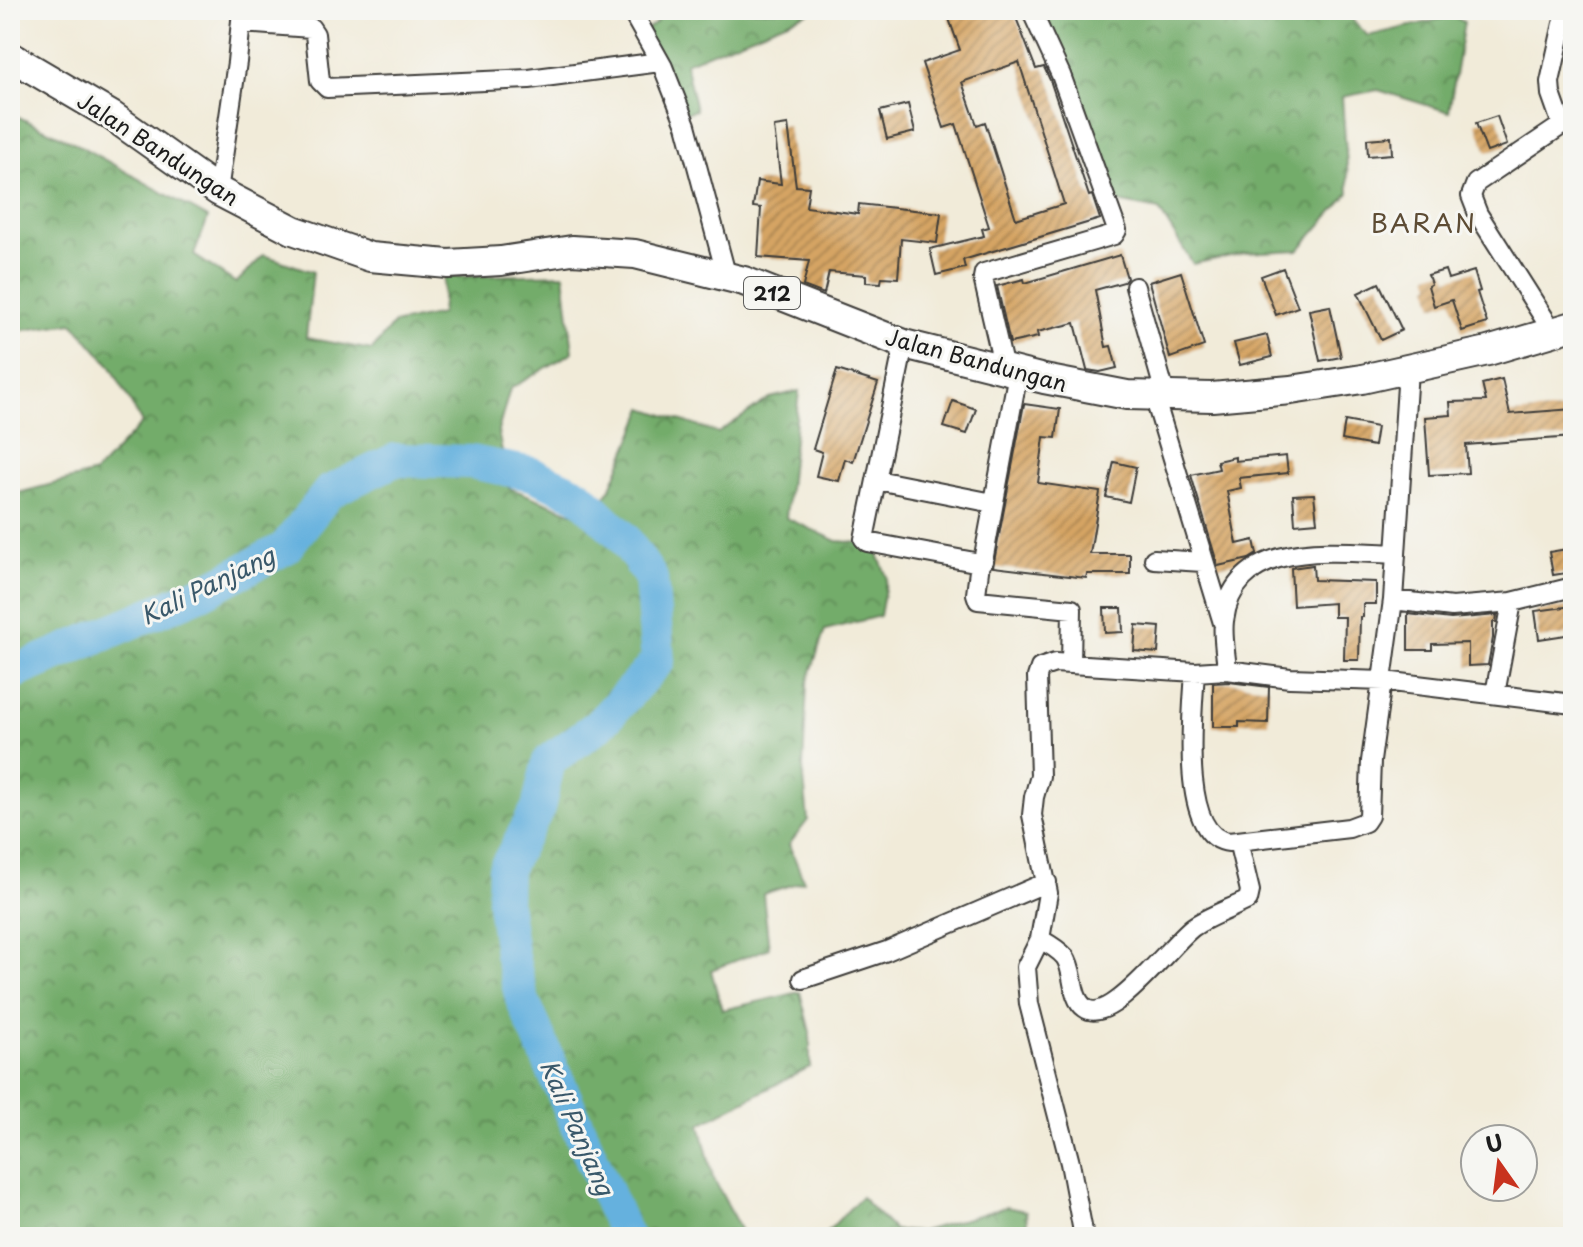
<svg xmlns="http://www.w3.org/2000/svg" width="1583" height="1247" viewBox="0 0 1583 1247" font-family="'Playpen Sans',sans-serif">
<defs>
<pattern id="forest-crowns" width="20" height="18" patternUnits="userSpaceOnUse" patternTransform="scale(2)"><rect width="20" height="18" fill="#73ac6a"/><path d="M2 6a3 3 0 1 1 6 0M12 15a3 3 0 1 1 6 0" fill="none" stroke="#5e8b56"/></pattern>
<pattern id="building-hatch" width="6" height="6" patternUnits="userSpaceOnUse" patternTransform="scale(2)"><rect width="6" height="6" fill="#d5a463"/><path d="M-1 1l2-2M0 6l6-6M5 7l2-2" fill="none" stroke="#ac8551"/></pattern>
</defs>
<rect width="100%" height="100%" fill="#f6f6f2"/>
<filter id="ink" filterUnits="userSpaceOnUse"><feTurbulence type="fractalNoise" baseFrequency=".0125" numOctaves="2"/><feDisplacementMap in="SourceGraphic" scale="16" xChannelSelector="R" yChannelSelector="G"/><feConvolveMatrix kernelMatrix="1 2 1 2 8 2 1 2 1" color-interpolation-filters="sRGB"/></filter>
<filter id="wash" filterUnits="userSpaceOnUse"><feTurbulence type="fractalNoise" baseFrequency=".006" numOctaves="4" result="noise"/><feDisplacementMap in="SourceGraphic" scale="32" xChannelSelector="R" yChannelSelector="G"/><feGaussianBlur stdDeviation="1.8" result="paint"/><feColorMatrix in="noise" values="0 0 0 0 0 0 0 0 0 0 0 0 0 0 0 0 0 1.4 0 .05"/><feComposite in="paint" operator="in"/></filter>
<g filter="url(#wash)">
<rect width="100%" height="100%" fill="#f1ebd9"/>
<path fill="url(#forest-crowns)" stroke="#486443" stroke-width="2" d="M652,10H815L685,63L696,110L674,116L637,37L657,22Z
M1044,10H1343L1368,36L1453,16L1464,22L1449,112L1378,90L1342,97L1349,193L1299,250L1245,253L1193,264L1159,210L1118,202L1069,82Z
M10,113L73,142L208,218L194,255L236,283L264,255L313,272L306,338L372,350L393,324L441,314L444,277L564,274L573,352L510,389L498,431L509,488L587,518L610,490L644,408L718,433L770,398L799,391L786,518L837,541L874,544L887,577L880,616L825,630L807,684L803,768L808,820L789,845L804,881L763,894L769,948L711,970L722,1010L800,992L810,1032V1067L700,1124L713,1177L744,1237H13L10,1234V495L95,473L142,423L110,365L73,323L10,332Z
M861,1197L894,1230L919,1232L1006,1207L1026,1211L1028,1237H822Z"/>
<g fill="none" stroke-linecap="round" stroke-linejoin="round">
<path stroke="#65b1de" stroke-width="34" d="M10,674L203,592L285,548L329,492L395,460L471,462L532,474L579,495L624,538L651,578L658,661L599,725L549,761L538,808L505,869L504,903L511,953L522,999L626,1237"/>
</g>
<g id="blocks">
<path fill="url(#building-hatch)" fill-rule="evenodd" d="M966,10H972L974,17L992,10H1013L1036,69L1044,67L1050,80L1089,196L1092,195L1100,219L963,260L965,268L936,275L930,249L984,236L982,229L989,227L956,124L944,128L922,63L960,50L948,16ZM1019,62L1064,204L1016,219L985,122L977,125L962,82Z
M908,104L915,132L887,139L880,111Z
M1497,116L1507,145L1487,152L1476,123Z
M788,125L796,186L809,187L806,207L858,214L859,204L941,213L937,243L901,239L898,278L882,277L881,283L866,282V275L829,272L824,294L803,286L809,261L758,257L761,208L753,207L757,181L781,184L774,127Z
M1391,137L1392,154L1368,156L1367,139Z
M1120,255L1127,278L1124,282L1095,290L1106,347L1111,346L1117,368L1100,372L1087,370L1075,323L1037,332L1038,337L1010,343L997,286L1024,279L1025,283Z
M1283,268L1298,307L1276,315L1261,276Z
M1445,270L1448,279L1474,271L1480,291L1477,292L1487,323L1462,331L1452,300L1434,306L1428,286L1431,284L1428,275Z
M1181,272L1204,346L1170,358L1149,282Z
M1379,283L1402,330L1381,340L1358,293Z
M1330,306L1341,357L1320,361L1309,310Z
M1267,335L1272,357L1240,365L1234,343Z
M837,370L878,383L853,462L845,459L839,481L816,476L822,452L813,449Z
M1502,379L1510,414L1573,409V437L1466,445L1468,473L1429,475L1425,417L1451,415L1450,402L1486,401L1482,384Z
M953,401L976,409L967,434L944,427Z
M1024,404L1060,409L1056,438L1044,437L1038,483L1100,492L1090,554H1130V574H1087L1086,578L993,567Z
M1345,421L1377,427L1374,446L1342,440Z
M1286,456L1288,473L1239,478L1241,488L1227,491L1237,544L1254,540L1257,554L1249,559L1218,566L1191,475L1219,469L1217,461L1235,457V461Z
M1114,462L1136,467L1129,502L1106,497Z
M1314,494L1317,522L1295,524L1293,495Z
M1573,548V572L1553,575L1549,552Z
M1313,565L1314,580L1376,582V604H1363V617H1360L1359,660H1344L1345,617H1334V603L1293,606L1291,568Z
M1573,606V634L1539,639L1535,611Z
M1104,608H1122L1123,632L1105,633Z
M1408,614L1451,619L1497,615L1496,622H1493V638L1488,665L1468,666V643L1432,644V650H1408Z
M1136,625L1160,627L1158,653L1134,651Z
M1229,682L1269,687L1268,723L1239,722V727H1213V683Z"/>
</g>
</g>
<g filter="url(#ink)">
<use href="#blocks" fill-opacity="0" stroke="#3c3b38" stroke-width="2"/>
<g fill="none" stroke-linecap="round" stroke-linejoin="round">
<g stroke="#3c3b38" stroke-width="22">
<path id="minor" d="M631,10L663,67L686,125L725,270L738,278
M241,23L311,28L315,34L320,81L327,88L529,79L660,62
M1562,125L1551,94L1550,82L1566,10
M218,191L237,62L242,10
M1135,287L1166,397
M1553,332L1478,214L1471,196L1476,183L1562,125L1573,121
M904,344L864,539L867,542L980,563L983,561L1018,373
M1004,369L983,278L984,273L1114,235L1117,230L1061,75L1031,10
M1154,396L1223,623
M877,480L993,503
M1154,559L1203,562
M980,563L976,594L978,600L1072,609L1071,664
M1393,600L1452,607L1512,602L1573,587
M1227,670C1226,654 1222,637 1224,621C1234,537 1335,552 1395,554
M1195,672C1193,708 1178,837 1229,842L1349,828L1365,822L1369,816L1371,761L1393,600L1408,370
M1495,694L1512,602
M1040,939C1049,944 1058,949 1065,957C1075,971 1070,997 1085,1008C1111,1027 1172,942 1193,927C1209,916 1230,909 1248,900L1250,891L1238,841
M803,979L887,951L1047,882
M1084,1237L1070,1163L1029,1004L1026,967L1040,939L1048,893L1032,815L1034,797L1040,776L1037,677L1040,668L1055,663L1195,672L1227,670L1290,678L1384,681L1573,704"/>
</g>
<g stroke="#3c3b38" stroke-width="32">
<path id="primary" d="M10,56L112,116L218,191L293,230L370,257L448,264L501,261L572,250L635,254L744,281L904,344L1044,379L1127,395L1212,397L1291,390L1362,379L1488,351L1573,326"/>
</g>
<use href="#minor" stroke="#fff" stroke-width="18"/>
<use href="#primary" stroke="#fff" stroke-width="28"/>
</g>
</g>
<g text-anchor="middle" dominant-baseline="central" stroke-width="6" stroke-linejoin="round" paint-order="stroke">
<rect fill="#f6f6f2" stroke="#5d5d5c" stroke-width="2" x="744" y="277" width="56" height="32" rx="6"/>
<g font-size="20" font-weight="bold" fill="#1c1c1c">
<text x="772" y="293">212</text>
</g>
<g font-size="22" fill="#1c1c1c" stroke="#f6f6f2">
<text transform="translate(159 148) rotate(33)">Jalan Bandungan</text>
<text transform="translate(977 359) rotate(15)">Jalan Bandungan</text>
</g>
<g font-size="24" font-style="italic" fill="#39586a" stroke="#f6f6f2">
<text transform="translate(207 585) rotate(-26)">Kali Panjang</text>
<text transform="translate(578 1127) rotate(66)">Kali Panjang</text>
</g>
<g font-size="26" letter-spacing="2" fill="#5d4c35" stroke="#f6f6f2">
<text x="1424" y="222">BARAN</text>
</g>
</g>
<rect width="1583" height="1247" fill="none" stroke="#f6f6f2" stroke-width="40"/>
<g transform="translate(1499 1163) rotate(346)"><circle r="38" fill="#f6f6f2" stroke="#9f9f9c" stroke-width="2"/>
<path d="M0-6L14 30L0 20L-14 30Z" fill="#c8321e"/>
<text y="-12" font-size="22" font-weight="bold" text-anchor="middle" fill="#1c1c1c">U</text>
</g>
</svg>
